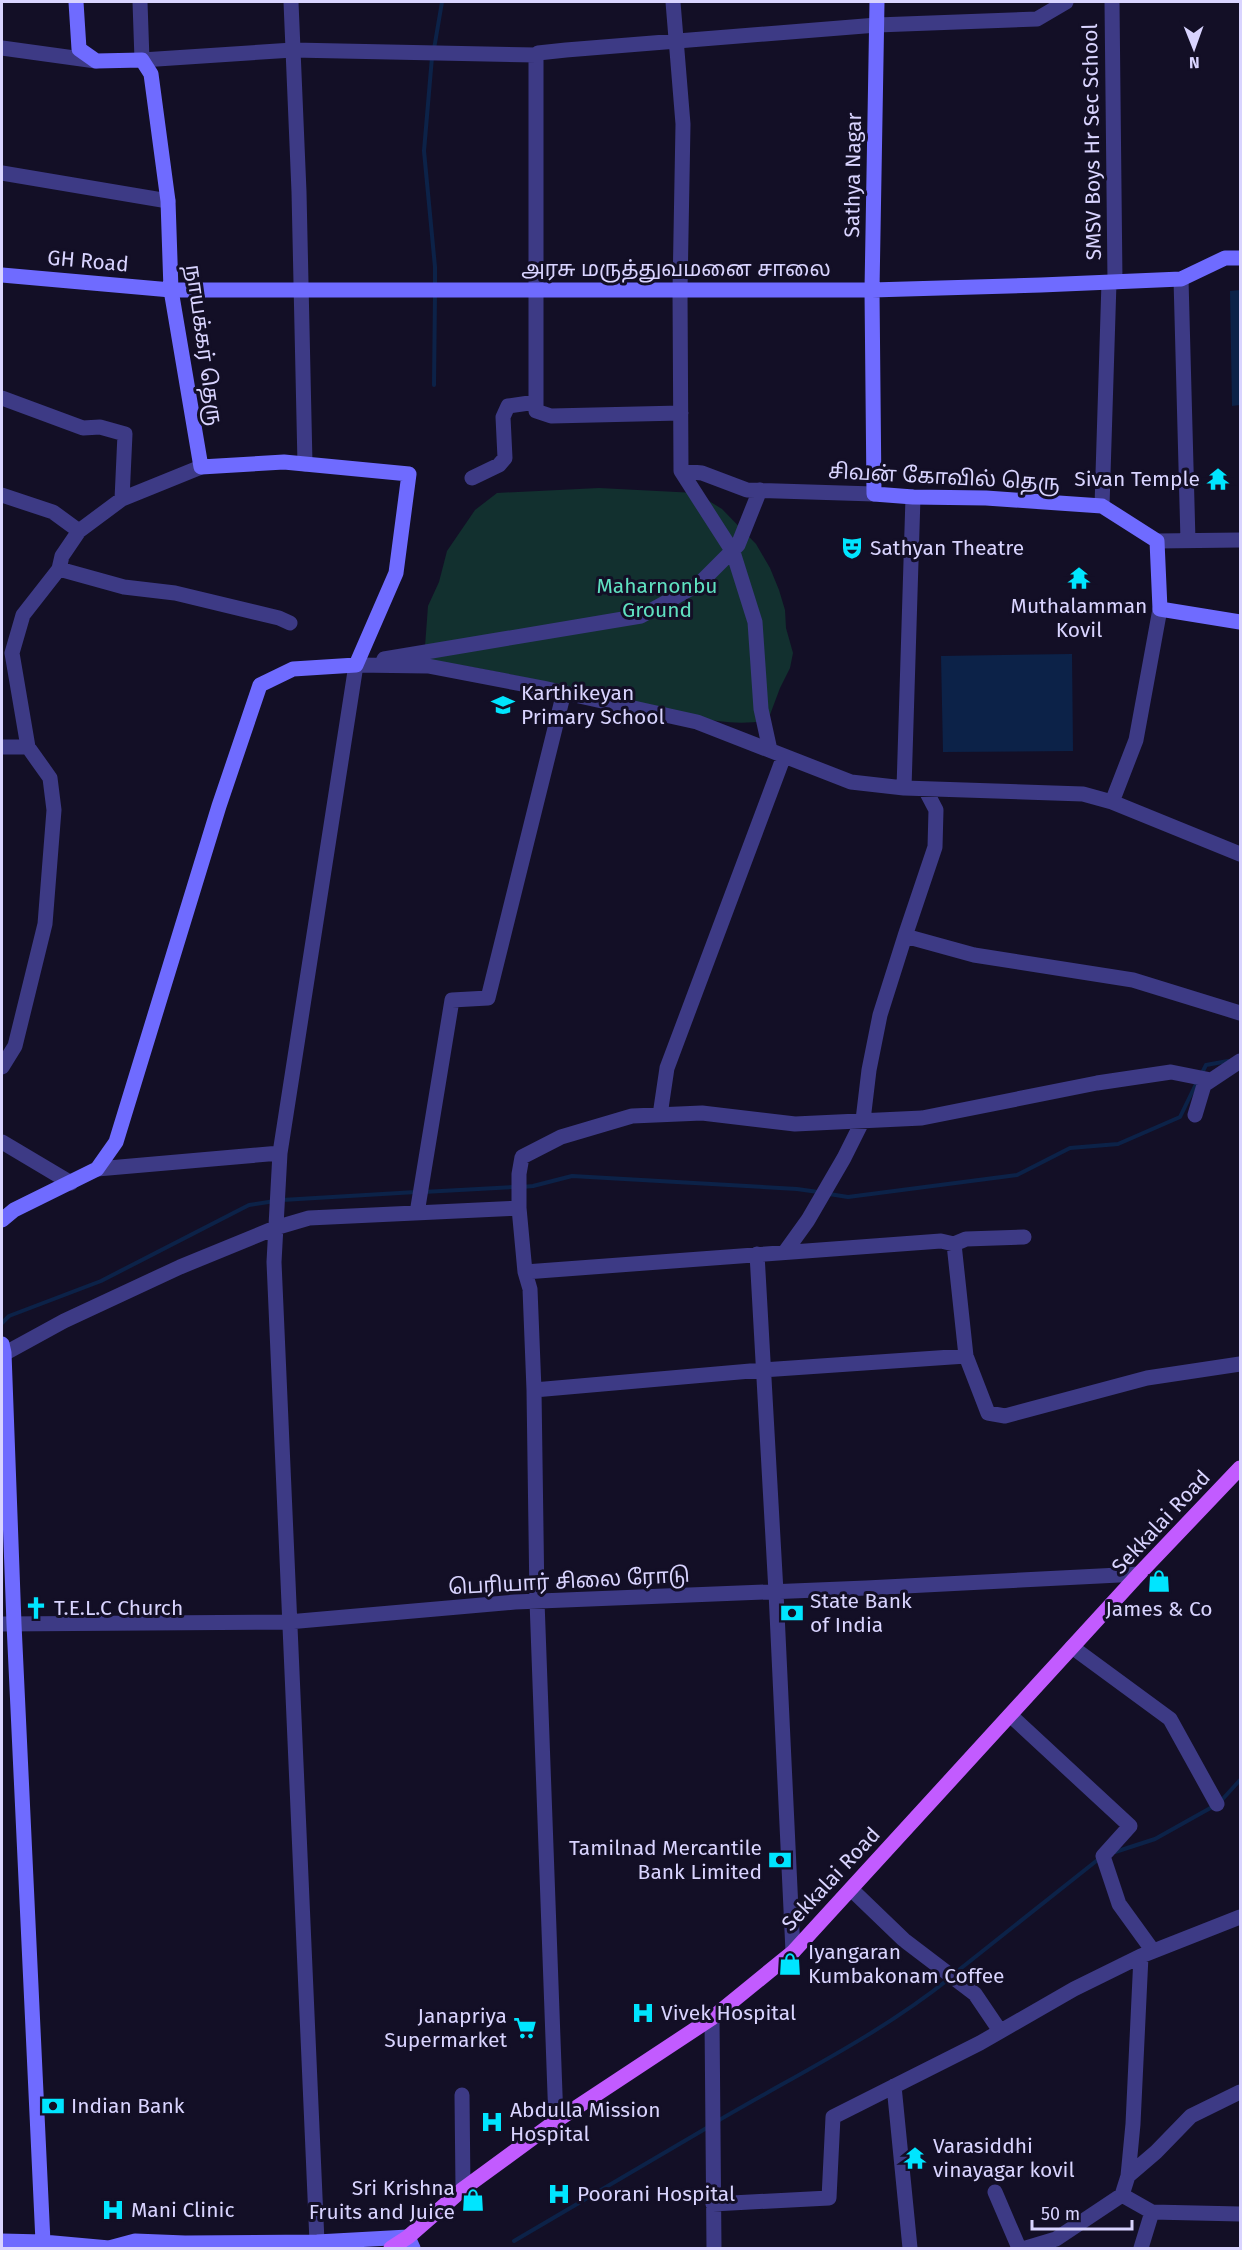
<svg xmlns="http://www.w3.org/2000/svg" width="1242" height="2250" viewBox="0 0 1242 2250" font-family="'Fira Sans','Noto Sans Tamil',sans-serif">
<rect width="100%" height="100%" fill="#130f26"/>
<path fill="#12302f" d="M599,488L696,493L722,509L756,544L770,568L779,590L785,610L786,628L793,653L790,668L780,688L768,720C728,729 685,714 646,705C572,689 499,669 424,660L428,606L439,582L447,551L475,510L497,493Z"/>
<path fill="#0c2248" d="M1240,290V405L1232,406L1230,291Z
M1072,654L1073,751L943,752L941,656Z"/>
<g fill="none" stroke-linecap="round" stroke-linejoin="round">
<path stroke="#0c2248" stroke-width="4" d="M434,49L442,2
M432,57L424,151L435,267V285
M434,385L435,293
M1202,1073L1206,1065L1228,1061
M522,1187L533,1186L572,1176L797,1189L818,1192
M423,1192L514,1187
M829,1194L848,1197L1017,1175L1070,1148L1118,1144L1180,1117L1198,1080
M282,1200L416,1192
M2,1323L9,1316L101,1281L249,1205L275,1201
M1220,1802L1240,1780
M1115,1852L1155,1839L1214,1806
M955,1973L1100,1858
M716,2122C794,2076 879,2035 950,1978
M514,2241L710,2126"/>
<path stroke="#3d3a85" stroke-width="15" d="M140,2L142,60L293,50L536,55
M291,2L299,192L305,464
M673,2L683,124L680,290L681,471L733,552L755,622L761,709L770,750
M1112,2L1115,282
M2,48L96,61
M2,173L168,201
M1181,279L1188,541
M2,398L83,428L100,427L125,434L122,499L201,467
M681,413L551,416L536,411V55L538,53L566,50L877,25L1037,19L1066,2
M681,471L702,473L747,490L874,494
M472,478L499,465L505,458L503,417L508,406L536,402
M2,495L53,512L79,531
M1102,506L1109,282
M1157,541L1240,540
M59,569L124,587L175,593L279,618L290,623
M384,659L641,616L699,584L738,545L760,490
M2,747H28
M904,788L913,497
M1112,802L1136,740L1160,609
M905,936L935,847L936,810L925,789
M2,1067L15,1046L45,924L54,810L50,778L28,747L12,653L23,615L59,569L62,556L79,531L122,499
M660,1115L667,1068L784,756
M1195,1115L1204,1085L1240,1061
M2,1142L71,1183
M280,1153L274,1262L317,2242
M97,1169L280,1153L356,665L428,666L543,688L697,722L851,782L904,788L1083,794L1112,802L1240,854
M417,1213L452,1000L488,998L564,692
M1024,1237L966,1239L954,1244L941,1241L525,1272L519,1208V1174L522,1157L561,1137L632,1116L702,1113L795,1124L922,1118L1097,1083L1171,1072L1211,1080
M954,1244L966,1356L988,1413L1005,1416L1147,1378L1240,1364
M785,1252L808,1220L844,1158L863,1120L869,1070L880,1015L905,936L974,955L1133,980L1240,1013
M757,1254L776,1592L793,1952
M525,1272L530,1289L534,1390L537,1601L556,2121
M2,1355L64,1321L180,1267L275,1228L309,1218L519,1208
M534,1390L762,1370L966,1356
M2,1624L288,1622L515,1602L866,1588L1139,1574
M1072,1647L1170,1719L1217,1804
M1010,1715L1130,1826L1103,1856L1119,1904L1153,1951
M851,1889L904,1940L975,1994L1000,2031
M712,2018L714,2248
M894,2086L910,2248
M462,2095L463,2189
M1128,2176L1133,2124L1141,1956
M995,2192L1019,2248
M1122,2195L1152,2212L1240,2214
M713,2204L829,2198L833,2117L980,2043L1074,1989L1141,1956L1240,1917
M1026,2248L1056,2239L1122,2195L1128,2176L1156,2152L1191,2116L1240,2092
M1141,2248L1152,2212"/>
<path stroke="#6f6bff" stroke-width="15" d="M877,2L872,290L874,494L913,497L986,498L1102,506L1157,541L1160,609L1240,622
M2,275L171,290H872L1041,285L1181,279L1225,258H1240
M2,1220L14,1210L97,1169L116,1142L219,806L260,685L293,669L356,665L396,573L409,474L284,462L201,467L171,290L168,201L151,74L142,60L96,61L79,49L76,2
M2,1344L4,1353L14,1624L43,2242
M2,2241L43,2242L109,2248L135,2241L185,2243L317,2242L408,2237L413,2248"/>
<path stroke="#c25bff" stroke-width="15" d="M391,2248L408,2237L463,2189L556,2121L712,2018L793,1952L1139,1574L1240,1468"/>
</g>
<defs>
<g id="temple-bare" transform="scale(1.8)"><path d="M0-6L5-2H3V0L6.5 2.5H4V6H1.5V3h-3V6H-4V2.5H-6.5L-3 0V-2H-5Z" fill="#00e5ff" stroke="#130f26" stroke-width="2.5" paint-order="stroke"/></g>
<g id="theatre-bare" transform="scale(1.8)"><path d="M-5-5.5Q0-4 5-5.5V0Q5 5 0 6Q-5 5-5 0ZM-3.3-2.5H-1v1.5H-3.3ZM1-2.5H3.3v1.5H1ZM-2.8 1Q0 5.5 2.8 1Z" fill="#00e5ff" stroke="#130f26" stroke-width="2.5" paint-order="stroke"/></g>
<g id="school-bare" transform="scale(1.8)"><path d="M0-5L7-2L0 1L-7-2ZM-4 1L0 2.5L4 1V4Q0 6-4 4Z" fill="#00e5ff" stroke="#130f26" stroke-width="2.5" paint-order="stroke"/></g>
<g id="shop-bare" transform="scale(1.8)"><path d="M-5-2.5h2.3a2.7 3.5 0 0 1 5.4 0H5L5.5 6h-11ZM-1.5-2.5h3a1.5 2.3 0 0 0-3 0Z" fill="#00e5ff" stroke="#130f26" stroke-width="2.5" paint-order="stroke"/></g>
<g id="church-bare" transform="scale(1.8)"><path d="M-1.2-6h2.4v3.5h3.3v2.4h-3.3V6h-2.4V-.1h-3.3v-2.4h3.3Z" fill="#00e5ff" stroke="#130f26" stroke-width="2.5" paint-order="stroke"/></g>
<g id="bank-bare" transform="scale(1.8)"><path d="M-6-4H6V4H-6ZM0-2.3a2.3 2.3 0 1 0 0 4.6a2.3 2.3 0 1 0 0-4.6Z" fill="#00e5ff" stroke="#130f26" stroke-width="2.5" paint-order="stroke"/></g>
<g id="hospital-bare" transform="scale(1.8)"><path d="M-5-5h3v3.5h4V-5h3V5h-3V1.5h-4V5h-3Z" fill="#00e5ff" stroke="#130f26" stroke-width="2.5" paint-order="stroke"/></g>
<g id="supermarket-bare" transform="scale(1.8)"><path d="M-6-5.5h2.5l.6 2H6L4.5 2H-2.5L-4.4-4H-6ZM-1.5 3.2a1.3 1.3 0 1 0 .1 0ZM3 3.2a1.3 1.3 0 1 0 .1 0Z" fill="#00e5ff" stroke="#130f26" stroke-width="2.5" paint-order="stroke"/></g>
</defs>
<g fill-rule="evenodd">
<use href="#temple-bare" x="1218" y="479"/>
<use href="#theatre-bare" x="852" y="548"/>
<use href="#temple-bare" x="1079" y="578"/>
<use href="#school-bare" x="503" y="705"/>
<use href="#shop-bare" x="1159" y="1581"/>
<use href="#church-bare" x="36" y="1608"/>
<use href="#bank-bare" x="792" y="1613"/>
<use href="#bank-bare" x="780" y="1860"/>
<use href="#shop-bare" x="790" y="1964"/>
<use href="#hospital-bare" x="643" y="2013"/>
<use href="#supermarket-bare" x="525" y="2028"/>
<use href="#bank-bare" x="53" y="2106"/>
<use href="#hospital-bare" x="492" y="2122"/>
<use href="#temple-bare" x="915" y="2158"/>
<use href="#hospital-bare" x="559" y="2194"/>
<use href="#shop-bare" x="473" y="2200"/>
<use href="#hospital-bare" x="113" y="2210"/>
</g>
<g text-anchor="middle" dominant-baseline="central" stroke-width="6" stroke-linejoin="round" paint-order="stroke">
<g font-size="21" fill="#d9d4ff" stroke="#130f26">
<text transform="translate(1092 142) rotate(-91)">SMSV Boys Hr Sec School</text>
<text transform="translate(853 175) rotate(-89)">Sathya Nagar</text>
<text transform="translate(88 261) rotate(5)">GH Road</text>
<text x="676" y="269">அரசு மருத்துவமனை சாலை</text>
<text transform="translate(204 345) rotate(82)">நாயக்கர் தெரு</text>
<text transform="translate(944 477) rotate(3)">சிவன் கோவில் தெரு</text>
<text transform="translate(1161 1522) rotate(-47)">Sekkalai Road</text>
<text transform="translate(569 1581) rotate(-3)">பெரியார் சிலை ரோடு</text>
<text transform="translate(831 1879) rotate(-47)">Sekkalai Road</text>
</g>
<g font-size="21" fill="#d9d4ff" stroke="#130f26" text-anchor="start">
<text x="1200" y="479" text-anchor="end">Sivan Temple</text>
<text x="870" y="548">Sathyan Theatre</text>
<text x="1079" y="606" text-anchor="middle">Muthalamman<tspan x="1079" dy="24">Kovil</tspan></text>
<text x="521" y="693">Karthikeyan<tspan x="521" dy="24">Primary School</tspan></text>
<text x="810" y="1601">State Bank<tspan x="810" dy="24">of India</tspan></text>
<text x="54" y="1608">T.E.L.C Church</text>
<text x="1159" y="1609" text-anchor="middle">James &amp; Co</text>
<text x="762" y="1848" text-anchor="end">Tamilnad Mercantile<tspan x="762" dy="24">Bank Limited</tspan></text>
<text x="808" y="1952">Iyangaran<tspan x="808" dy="24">Kumbakonam Coffee</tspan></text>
<text x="661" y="2013">Vivek Hospital</text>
<text x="507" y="2016" text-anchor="end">Janapriya<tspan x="507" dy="24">Supermarket</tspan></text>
<text x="71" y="2106">Indian Bank</text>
<text x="510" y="2110">Abdulla Mission<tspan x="510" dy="24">Hospital</tspan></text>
<text x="933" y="2146">Varasiddhi<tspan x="933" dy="24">vinayagar kovil</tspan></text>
<text x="455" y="2188" text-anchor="end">Sri Krishna<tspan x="455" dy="24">Fruits and Juice</tspan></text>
<text x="577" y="2194">Poorani Hospital</text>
<text x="131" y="2210">Mani Clinic</text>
</g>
<g font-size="21" fill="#5fe0c0" stroke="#130f26">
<text x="657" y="586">Maharnonbu<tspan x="657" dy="24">Ground</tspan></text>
</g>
</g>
<rect width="1242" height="2250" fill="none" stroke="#d9d4ff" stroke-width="6"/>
<g transform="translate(1194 48) rotate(179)" stroke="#130f26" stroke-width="4.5" paint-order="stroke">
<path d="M0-4.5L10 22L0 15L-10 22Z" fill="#d9d4ff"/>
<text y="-9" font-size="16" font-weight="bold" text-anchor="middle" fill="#d9d4ff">N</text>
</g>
<path d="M1032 2220v9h100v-9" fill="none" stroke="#d9d4ff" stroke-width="3"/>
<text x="1041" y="2220" font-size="18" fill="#d9d4ff" stroke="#130f26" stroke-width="4.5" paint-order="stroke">50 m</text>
</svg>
